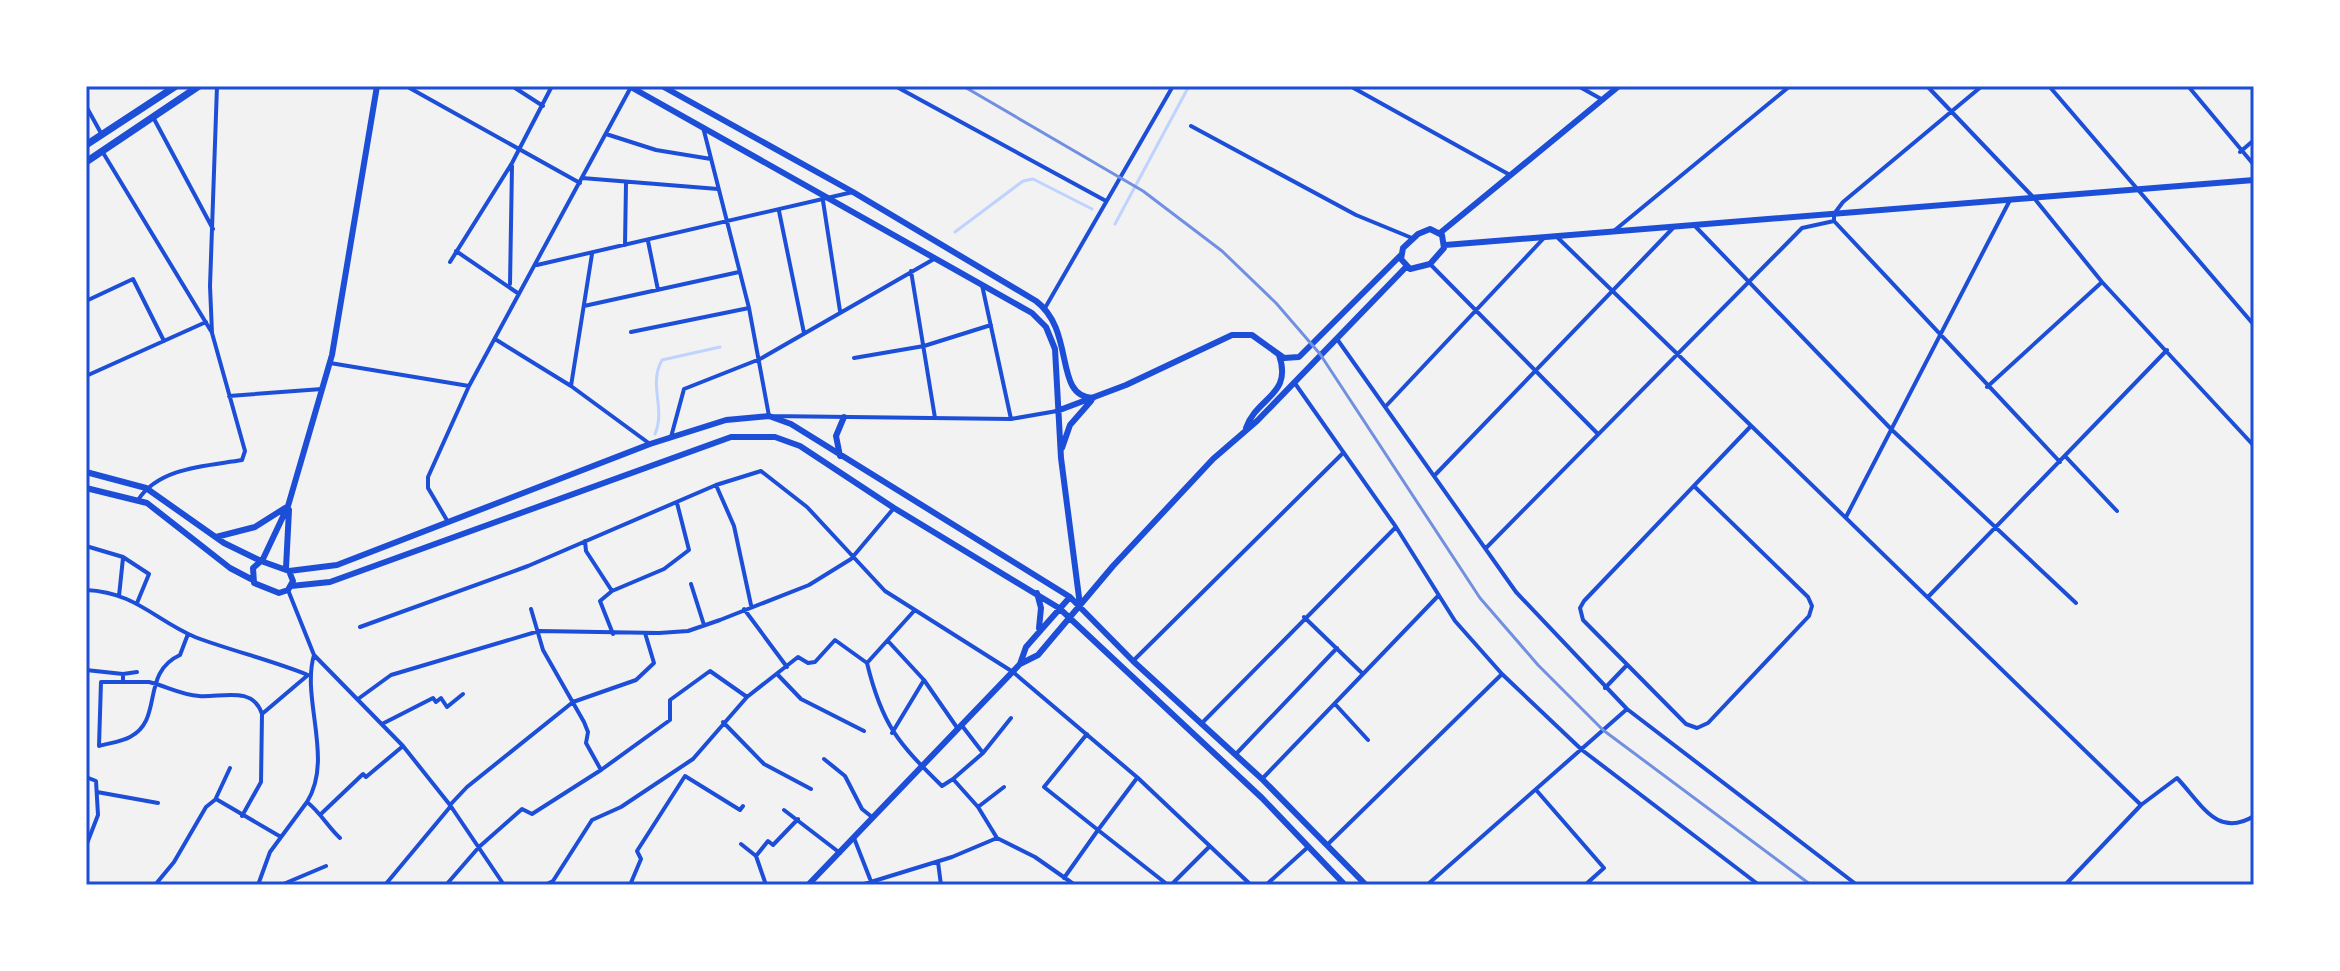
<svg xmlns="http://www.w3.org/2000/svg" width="2340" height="971" viewBox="0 0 2340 971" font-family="Inter,sans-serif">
<rect width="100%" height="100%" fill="#f2f2f2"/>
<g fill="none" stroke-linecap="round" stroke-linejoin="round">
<path stroke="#bfd3fe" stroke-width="3" d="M1115,224L1189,86
M955,232L1023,181L1033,179L1092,209
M655,434C666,408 648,385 662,360L720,347"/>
<path stroke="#1d4ed8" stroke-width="4" d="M406,86L580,183
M512,86L543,106
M895,86L1106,201
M1350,86L1510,175
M1578,86L1603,100
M1927,86L2034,198L2102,282L2254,446
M1982,86L1843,202L1834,214V221L2060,462
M2049,86L2254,325
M2188,86L2254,165
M86,106L102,135
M153,117L213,229
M1191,126L1356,215L1412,238
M703,127L749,308L769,416L1011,419L1057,411
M606,134L656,150L711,159
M102,151L211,331
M2240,152L2254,140
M582,178L718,189
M823,201L840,311
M779,211L804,333
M1694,225L1892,430L2076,603
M1615,230L1790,86
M1556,236L2141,805
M648,241L658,290
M625,245L626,183
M456,251L519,294
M450,262L512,163L552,86
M1430,264L1597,433
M537,265L853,192
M911,271L935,418
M510,284L512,166
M982,285L1011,419
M86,301L133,279L164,341
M584,306L739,272
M1045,308L1173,86
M631,332L749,308
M495,339L571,386L650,444
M1337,339L1516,592L1627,709L1857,885
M854,358L924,346L991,325
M330,363L469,386L631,87
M86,376L206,322
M1294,382L1396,527L1455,621L1502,674L1582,750L1759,885
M571,386L592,254
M1987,387L2102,282
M229,396L322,389
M1386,406L1543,239
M671,437L684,389L760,359L934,259
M2065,456L2117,511
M1435,475L1673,228
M716,485L734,526L751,605
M1694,486L1808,597L1812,606L1809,616L1708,723L1697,728L1686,724L1583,620L1580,608L1584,601L1751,426
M138,500C159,467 207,466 242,460L245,451L212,333L210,286L217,86
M1846,517L2010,200
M448,522L428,488V477L469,386
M585,541L586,551L612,591L600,601L613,634
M86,546L123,557L149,574L137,603
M1486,548L1802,228L1834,221
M691,584L704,625
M86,590C135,592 155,620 195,637C232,651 271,660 308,675L262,714
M288,590L314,655
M612,591L664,569L689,550L677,503
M119,596L123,558
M1928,597L2167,350
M531,609L543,650L584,722L588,732L586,743L601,770L670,720V700L710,671L747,697L798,657L808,663L815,662L835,640L867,663
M744,609L787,667
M914,611L867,663C882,725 898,743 942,786L953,779L978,807L997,838
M1304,617L1363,674
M360,627L528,566L716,485L761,471L807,507L885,591L1013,672L1138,778L1251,885
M188,634L180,655C140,673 164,720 130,737C121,742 109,743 99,746L101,682H149C166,686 181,695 199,696C220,698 253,685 262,714L261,782L242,816
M888,641L924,680
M1133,661L1342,454
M86,670L123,674
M778,675L801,699L864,731
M123,682V674L137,672
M1605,688L1627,665
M358,699L391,675L539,631L659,633L688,631L720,620L809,585L851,559L894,508
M1335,704L1368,740
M723,722L764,764L811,789
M382,724L433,698L436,702L441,698L447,707L463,694
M1201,724L1396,527
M892,733L924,680L958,729
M983,753L1011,718
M1236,754L1337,648
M824,759L845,776L862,809L872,817
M86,777L96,781L98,815L86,846
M1137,778L1098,830L1168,885
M953,779L983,753L963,727
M1262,779L1438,596
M1537,791L1604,868L1585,885
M97,792L158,803
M216,798L230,768
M307,802C334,759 301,699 314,655L403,746L450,805L504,885
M450,805L467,787L573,702L636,680L654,663L645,633
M978,807L1004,787
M784,810L840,853
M322,813L363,774L366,777L403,746
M854,838L872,884
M741,844L756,856L766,885
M1327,845L1502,674
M756,856L768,841L773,845L798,819
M938,862L941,885
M1064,878L1098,830L1044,787L1087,734
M155,885L174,862L206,807L216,799L281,837
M258,885L270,852L307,802C321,813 327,826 340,838
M281,885L326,866
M385,885L450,807
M446,885L479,847L522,809L532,814L601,770
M545,885L553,881L592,820L621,807L693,759L747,697
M630,885L641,859L637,851L685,776L740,810L743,806
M861,885L952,857L997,838L1035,857L1075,885
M1171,885L1210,846
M1266,885L1308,847
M1427,885L1627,709
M2065,885L2141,805L2177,778C2201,803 2217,839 2254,816"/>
<path stroke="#1d4ed8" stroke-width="6" d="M629,86L1032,313L1046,327L1055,349L1061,458L1080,605
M662,86L853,192L1036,301C1076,331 1053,397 1093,398
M1430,229L1442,235L1444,248L1430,264L1410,269L1401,259L1403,248L1418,234Z
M1440,233L1619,86
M1445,245L2254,180
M1057,411L1126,385L1232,335H1252L1284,358L1299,357L1401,255
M1246,428C1257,397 1293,395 1279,355
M1062,448L1070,425L1091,401
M840,456L836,436L844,417
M86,472L146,488L224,543L261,561
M86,488L147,503L230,568L251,579
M216,537L255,527L285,508
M261,561L289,571L293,581L288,590L279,593L254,583L253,568Z
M262,561L288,506L332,355L377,86
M286,568L289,510
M289,571L337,565L650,444L726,420L769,416L791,424L1070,597L1133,661L1262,779L1366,885
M291,586L330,582L731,437H775L800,446L894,508L1059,608L1262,798L1345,885
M1037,593L1041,608L1039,628
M1020,664L1026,647L1070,597
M808,885L1020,664L1038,655L1113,566L1213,459L1257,421L1406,267"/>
<path stroke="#1d4ed8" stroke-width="7" d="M86,145L176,86
M86,162L199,86"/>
<path stroke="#7290e2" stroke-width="3" d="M963,86L1143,191L1222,251L1276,303L1320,354L1480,598L1538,665L1603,730L1811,885"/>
</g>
<rect width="2340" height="971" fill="none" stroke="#ffffff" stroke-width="176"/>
<rect x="88" y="88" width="2164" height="795" fill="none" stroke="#1d4ed8" stroke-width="3"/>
</svg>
